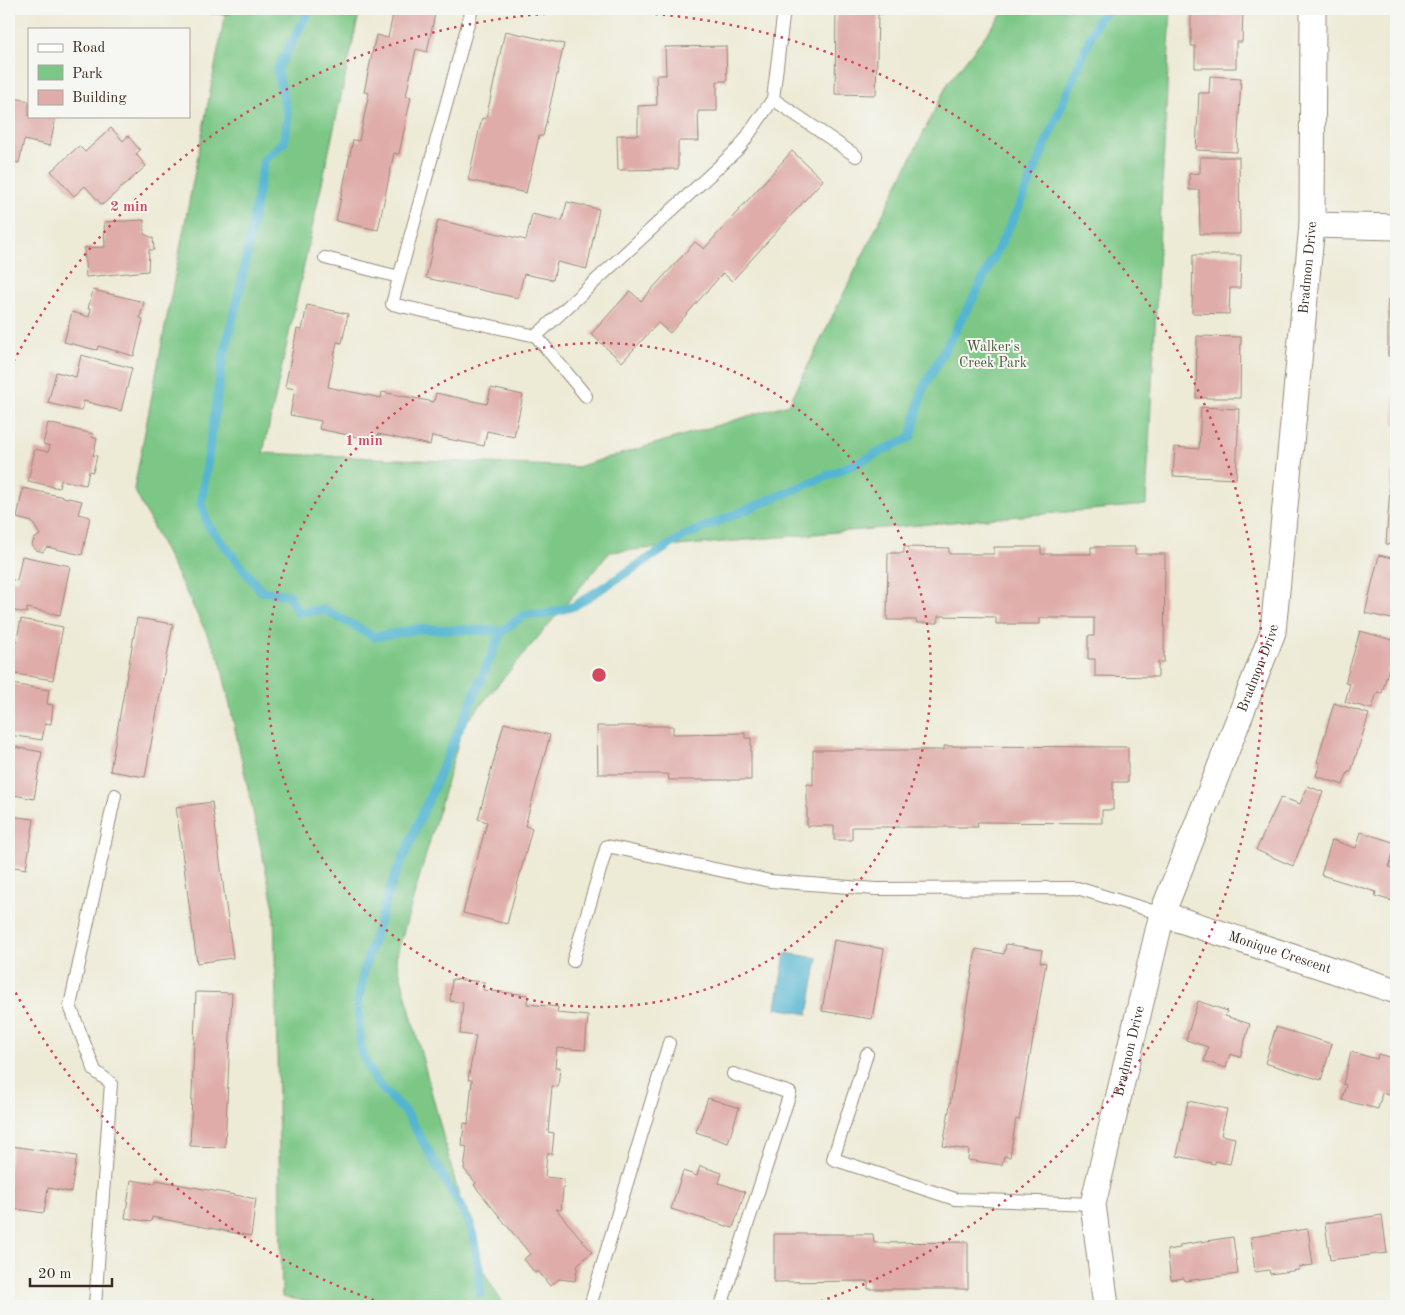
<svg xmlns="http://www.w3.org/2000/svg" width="1405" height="1315" viewBox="0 0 1405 1315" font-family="'Old Standard TT',serif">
<rect width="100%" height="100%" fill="#f6f6f2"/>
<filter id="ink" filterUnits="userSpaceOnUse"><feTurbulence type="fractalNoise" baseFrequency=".02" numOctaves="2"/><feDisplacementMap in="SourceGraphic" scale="10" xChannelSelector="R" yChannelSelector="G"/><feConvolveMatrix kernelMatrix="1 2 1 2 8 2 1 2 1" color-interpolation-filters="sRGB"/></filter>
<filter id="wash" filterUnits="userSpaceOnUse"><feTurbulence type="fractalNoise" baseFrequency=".0096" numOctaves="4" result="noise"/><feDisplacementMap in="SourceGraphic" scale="20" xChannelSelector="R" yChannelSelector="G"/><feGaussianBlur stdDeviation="1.12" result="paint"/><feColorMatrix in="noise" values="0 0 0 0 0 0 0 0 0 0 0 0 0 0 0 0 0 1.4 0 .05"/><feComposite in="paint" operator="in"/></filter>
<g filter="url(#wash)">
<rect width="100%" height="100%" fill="#edead6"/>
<path fill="#7bc786" stroke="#5b7852" d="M226,9H360L263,453L577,467L789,404L948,83L1006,9H1171L1146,505L610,552L463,726L396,958L475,1257L504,1306H336L282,1297L274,908L220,660L134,489Z"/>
<path fill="#53b5d1" stroke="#477078" d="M785,953L818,958L808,1014L776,1008Z"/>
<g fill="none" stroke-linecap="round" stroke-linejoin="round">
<path stroke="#53b5d1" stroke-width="9" d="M310,9L277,70L288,116L284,142L264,160L241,284L223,358L201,504L208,525L261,591L289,595L297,612L325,610L375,637L418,629L502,631
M480,1293L479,1268L471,1225L407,1114L377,1083L368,1067L361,1050L358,1004L364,970L390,888L502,631L526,614L543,615L574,606L684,536L855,464L911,437L923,389L974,297L1019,207L1099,17L1111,9"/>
</g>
<g id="blocks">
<path fill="#dfaca9" d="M190,9H228V12H189Z
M394,9H436L427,52L416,49L406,96L411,97L399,154L394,153L378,230L336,221L353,140L359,141L369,93L364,92L376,35L388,38Z
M883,9V14H878L876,95L835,94L836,10Z
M1209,9H1243L1242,42H1236V68H1195V46H1191V14H1209Z
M505,31L564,44L543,136H539L526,193L468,180L482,118L486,119Z
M726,46L727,81H717V111H698L699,141H678V169L618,170L617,135H638V106L657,105L656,75H666L665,47Z
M1210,76L1241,78L1237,152L1196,150L1199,93H1209Z
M9,97L29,101V116H56L50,146L24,140L19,163L9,160Z
M111,128L123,141L128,136L140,150L136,154L146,166L102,205L85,186L74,196L51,171L79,146L85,152Z
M792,151L823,180L732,281L723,273L670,333L658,323L622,362L591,334L630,291L641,301L695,242L704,249Z
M1200,157H1239L1240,234H1200L1199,190H1189V174L1200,173Z
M567,202L599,209L587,269L557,262L553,280L524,274L518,298L426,278L438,220L526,240L532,214L562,221Z
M144,220V234L153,238L154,250H149L148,271L86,277L84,248L105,247L104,222Z
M1193,255H1241L1240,288H1230L1229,314L1192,313Z
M93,290L144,302L140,318L143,319L134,356L98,346L97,350L64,342L72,312L89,317L91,309H88Z
M1388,300H1396V356H1388Z
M307,305L348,314L342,343L337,342L328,387L381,398L382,392L434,402L436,393L487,404L491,388L523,395L514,437L487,431L484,446L432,436L430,445L378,434L377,441L319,429L321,421L290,415L295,389L285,387L297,329L302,330Z
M1197,336L1241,337L1240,398H1196Z
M81,355L132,368L121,411L84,401L81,411L48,403L56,372L76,377Z
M1394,395H1396V424H1394Z
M1201,407L1239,409L1236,479L1173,476L1175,447L1199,449Z
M48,423L93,434L92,437L97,439L93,455L97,456L93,472L89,471L86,485L61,480L59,488L28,481L35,449L48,452L50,446L43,444Z
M1391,473H1396V545L1386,544Z
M23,488L82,501L78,514L90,517L82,555L47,547L43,552L36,550L32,545L34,539L40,535L32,522L17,518Z
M904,547L949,548V554H994V547H1041V554H1091V547H1135V554H1165L1164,662H1158V677L1095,676V659H1088V636H1094V618H1040V624H996V617L938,616V623H917L916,620H887L888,553H904Z
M1379,555L1396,559V620L1365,613Z
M22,556L70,566L60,615L27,608V613L9,610V579L17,581Z
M137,618L173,624L145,777L110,771Z
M21,619L63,627L53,680L9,673V643H16Z
M1360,631L1396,641L1382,693L1377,692L1372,709L1345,702L1350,684L1345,683Z
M11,684L49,690L47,704L53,705L51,724L45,723L42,740L9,735Z
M1334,703L1369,714L1351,772H1348L1343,785L1316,776L1320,763L1317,762Z
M504,723L550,735L525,826L532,828L507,924L463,913L487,822L478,819Z
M597,726H673V734L745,733V738H751V780H669L668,774H598Z
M9,746L42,752L34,799L9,794Z
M944,746L1128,747V782H1113V810H1102V823L977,822L978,827H852V840H834V826H807V784L813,785V750H944Z
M1308,786L1323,792L1293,866L1256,850L1281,797L1300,804Z
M212,802L233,958L197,963L176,807Z
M9,816L34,819L26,869L9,866Z
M1361,832L1396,843L1389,867L1396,869V889L1392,901L1375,896L1376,892L1321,875L1332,840L1356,848Z
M834,940L884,949L872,1019L822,1011Z
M1006,944L1042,950L1040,962L1046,963L1019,1120L1016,1119L1010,1157L1004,1156L1002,1165L968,1160L969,1150L943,1146L976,949L1004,954Z
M452,979L484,982L483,990L528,995L527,1004L558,1007L557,1013L588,1016L585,1050L557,1048L555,1067H560L558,1087L552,1086L548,1132L554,1133L552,1154H547L545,1177L564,1179L561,1210L556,1209L592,1252L578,1264L575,1281L559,1279L550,1286L538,1271L535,1273L524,1259L530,1254L474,1185L476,1183L464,1169L467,1147L462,1146L464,1123L468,1124L472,1080H468L476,1036L460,1034L463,1003L450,1001Z
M196,992L232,993L225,1147L190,1146Z
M1198,1001L1227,1011L1225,1016L1250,1024L1240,1057L1230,1054L1226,1068L1204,1061L1208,1047L1186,1040Z
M1276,1027L1332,1044L1321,1080L1265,1063Z
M1351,1052L1377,1059L1378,1054L1396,1059V1097L1382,1093L1378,1109L1342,1100L1346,1085L1343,1084Z
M708,1098L739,1108L728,1143L696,1132Z
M1188,1101L1227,1109L1221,1135L1235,1138L1230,1164L1215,1161V1164L1177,1156Z
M12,1146L77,1156L71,1192L48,1188L44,1213L9,1208V1164Z
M700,1166L722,1173L719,1183L745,1192L733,1228L671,1209L683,1171L697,1176Z
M131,1180L155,1184L156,1180L256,1199L251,1236L152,1217L151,1222L125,1218Z
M1382,1215L1387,1253L1330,1260L1325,1223Z
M1392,1227H1396V1250H1395Z
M1308,1229L1313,1265L1299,1267V1270L1270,1274L1269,1270L1255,1272L1251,1237Z
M774,1234H873L874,1243L968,1242V1289H868V1281L774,1282Z
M1233,1237L1238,1274L1185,1281L1184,1278L1171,1280L1167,1250L1180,1248V1245Z"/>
</g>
</g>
<g filter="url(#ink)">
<use href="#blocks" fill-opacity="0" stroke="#948a7a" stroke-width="1"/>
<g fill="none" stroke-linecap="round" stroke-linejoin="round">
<g stroke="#948a7a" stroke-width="14">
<path id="service" d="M472,9L392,304L536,336L740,147L773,99L784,9
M773,99L856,156
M325,258L399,277
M536,336L586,396
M573,961L607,846L770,881L876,889L1077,888L1162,914
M867,1054L833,1159L955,1199L1093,1204
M95,1306L111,1083L95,1071L70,1006L115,795
M590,1306L669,1043
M721,1306L790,1093L733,1074"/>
</g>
<g stroke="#948a7a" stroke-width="27">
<g id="minor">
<path d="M1312,225L1396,227"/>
<path id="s1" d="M1162,914L1396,991"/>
<path id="s2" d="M1106,1306L1093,1204L1162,914L1273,632L1312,225L1313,9"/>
</g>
</g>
<use href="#service" stroke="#fff" stroke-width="12"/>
<use href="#minor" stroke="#fff" stroke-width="25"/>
</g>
</g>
<g fill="none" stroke="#d1495b" stroke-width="2.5" stroke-dasharray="2.5 5">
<circle cx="599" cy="675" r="332"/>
<path d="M388 1305A664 664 0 0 1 10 982M10 368A664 664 0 1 1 810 1305"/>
</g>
<g text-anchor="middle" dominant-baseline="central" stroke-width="4" stroke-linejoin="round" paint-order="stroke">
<g font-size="14" fill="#3b2a1e" stroke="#f6f6f2">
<text stroke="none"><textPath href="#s2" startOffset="1070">Bradmon Drive</textPath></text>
<text stroke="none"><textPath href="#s2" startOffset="665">Bradmon Drive</textPath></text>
<text stroke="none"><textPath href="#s1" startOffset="124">Monique Crescent</textPath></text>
<text stroke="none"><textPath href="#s2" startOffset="260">Bradmon Drive</textPath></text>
</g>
<g font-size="14" fill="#4e593d" stroke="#f6f6f2">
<text x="993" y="347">Walker's<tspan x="993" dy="16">Creek Park</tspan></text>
</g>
</g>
<circle cx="599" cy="675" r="8" fill="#d1495b" stroke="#f6f6f2" stroke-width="2.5"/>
<g font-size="15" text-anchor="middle" font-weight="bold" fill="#d1495b" stroke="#f6f6f2" stroke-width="4" stroke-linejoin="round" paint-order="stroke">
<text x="129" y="211">2 min</text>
<text x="364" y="445">1 min</text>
</g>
<rect width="1405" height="1315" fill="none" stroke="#f6f6f2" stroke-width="30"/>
<rect x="28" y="28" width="162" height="90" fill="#f6f6f2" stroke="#aba49d"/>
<rect x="38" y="44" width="25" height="8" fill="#ffffff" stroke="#aba49d"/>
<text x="72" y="52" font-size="15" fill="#3b2a1e">Road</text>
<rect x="38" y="65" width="25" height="15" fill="#7bc786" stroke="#aba49d"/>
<text x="72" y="78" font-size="15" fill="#3b2a1e">Park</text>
<rect x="38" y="90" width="25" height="15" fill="#dfaca9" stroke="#aba49d"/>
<text x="72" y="102" font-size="15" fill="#3b2a1e">Building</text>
<path d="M30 1278v8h82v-8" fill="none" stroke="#3b2a1e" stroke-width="2.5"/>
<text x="38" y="1278" font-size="15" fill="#3b2a1e" stroke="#f6f6f2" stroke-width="4" paint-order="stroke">20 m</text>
</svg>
